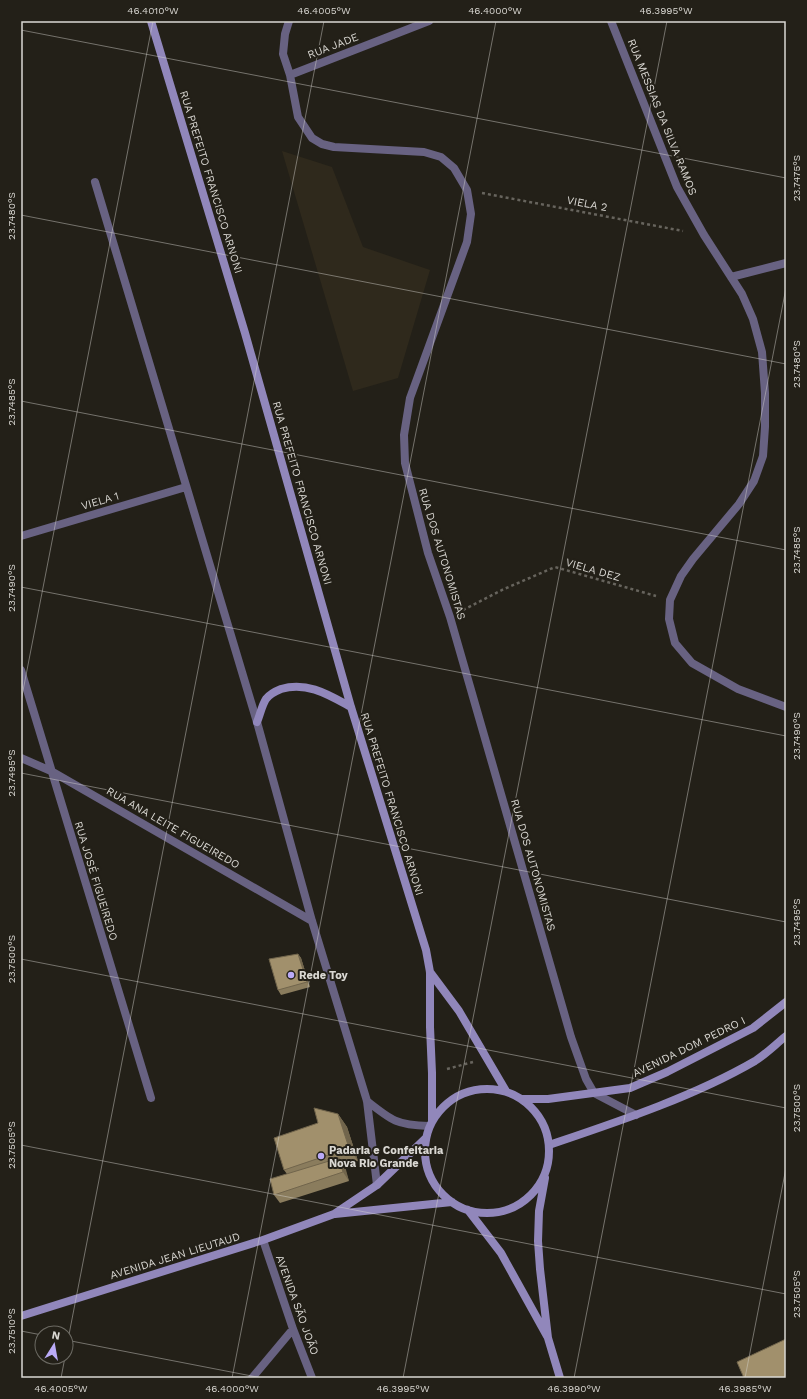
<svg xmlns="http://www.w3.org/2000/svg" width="807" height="1399" viewBox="0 0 807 1399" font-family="'Work Sans',sans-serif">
<rect width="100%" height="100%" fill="#232018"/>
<path fill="#2f291c" d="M282,151L332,167L363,247L430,270L398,378L353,391Z"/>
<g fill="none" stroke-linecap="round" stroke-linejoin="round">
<path stroke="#67645d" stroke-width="2.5" stroke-dasharray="3 3" stroke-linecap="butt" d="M482,193L683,231
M463,610L504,589L555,567L656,596
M447,1069L473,1062"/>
<path stroke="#686282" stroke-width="8" d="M289,21L285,34L283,54L290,75L298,117L312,138L322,144L334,147L424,152L441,157L454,168L467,190L471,214L467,242L410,398L404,435L405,463L428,553L450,617L571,1037L586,1079L594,1093L636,1115
M611,21L677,187L704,235L742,294L753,319L762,352L765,393V427L763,456L754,481L739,504L693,559L681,576L670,600L669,619L675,643L692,663L738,689L786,707
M290,75L429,21
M95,182L257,722L312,921L367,1101L377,1185
M731,277L786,263
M21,536L186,487
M21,670L151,1098
M21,758L51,771L312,921
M367,1101C392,1121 397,1125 429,1126
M263,1240L293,1329L312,1378
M252,1378L293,1329"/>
<path stroke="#9187bb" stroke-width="8" d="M151,21L245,333L351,707L426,950L430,972V1027L432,1073V1121
M257,722C260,715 262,705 266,699C269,695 276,691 281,689C307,681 329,695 351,707
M430,972L459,1011L506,1091
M425 1151a62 62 0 1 1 124 0a62 62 0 1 1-124 0Z
M522,1099H548L630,1088L667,1072L753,1028L786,1002
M549,1145C617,1122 693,1097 755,1061C766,1054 776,1044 786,1036
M545,1178L539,1211L538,1241L540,1269L548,1338L560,1378
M468,1210L501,1253L547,1336
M335,1214L452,1202
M21,1316L263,1240L334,1214L377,1185L426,1138"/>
</g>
<path fill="#8a7c5d" d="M298,954L301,958L310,987L281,995L278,990Z
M338,1114L347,1127L358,1161L344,1166L349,1181L280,1203L274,1195L287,1174L284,1170L318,1123Z"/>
<path fill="#71654c" d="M298,954L301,958L310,987L307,982Z
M338,1114L347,1127L358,1161L349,1148Z
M339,1158L345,1166L349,1181L343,1172Z"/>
<path fill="#a1906c" stroke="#71654c" d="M298,954L307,982L278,990L269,959Z
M314,1108L338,1114L349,1148L284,1170L274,1138L318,1123Z
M339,1158L343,1172L274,1195L270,1179Z
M786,1339V1378H744L737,1362Z"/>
<path fill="none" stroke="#dad8d3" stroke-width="1" stroke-opacity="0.45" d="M21,30L786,178M21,215L786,364M21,401L786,550M21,587L786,736M21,701L153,21M21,773L786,922M21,959L786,1108M21,1145L786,1294M21,1331L42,1335M66,1340L262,1378M66,1350L324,21M61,1378L65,1357M232,1378L496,21M403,1378L667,21M574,1378L786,288M745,1378L786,1168"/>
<g fill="#baaaf7" stroke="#232018" stroke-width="1.5">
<circle cx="291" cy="975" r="4"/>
<circle cx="321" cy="1156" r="4"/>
</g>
<g text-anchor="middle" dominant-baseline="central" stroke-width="4" stroke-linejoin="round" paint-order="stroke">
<g font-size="11" fill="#dad8d3" stroke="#232018">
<text transform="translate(333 46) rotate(-21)">RUA JADE</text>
<text transform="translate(662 117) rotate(68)">RUA MESSIAS DA SILVA RAMOS</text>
<text transform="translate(211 182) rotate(73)">RUA PREFEITO FRANCISCO ARNONI</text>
<text transform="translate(587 204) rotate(11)">VIELA 2</text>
<text transform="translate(302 493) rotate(74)">RUA PREFEITO FRANCISCO ARNONI</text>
<text transform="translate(100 501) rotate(-16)">VIELA 1</text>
<text transform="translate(442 554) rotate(73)">RUA DOS AUTONOMISTAS</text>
<text transform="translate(593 570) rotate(16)">VIELA DEZ</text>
<text transform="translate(392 804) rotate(73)">RUA PREFEITO FRANCISCO ARNONI</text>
<text transform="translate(173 828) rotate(30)">RUA ANA LEITE FIGUEIREDO</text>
<text transform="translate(533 865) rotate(74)">RUA DOS AUTONOMISTAS</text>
<text transform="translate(96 881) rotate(73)">RUA JOSÉ FIGUEIREDO</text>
<text transform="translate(689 1047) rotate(-26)">AVENIDA DOM PEDRO I</text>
<text transform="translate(175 1256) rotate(-17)">AVENIDA JEAN LIEUTAUD</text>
<text transform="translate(297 1305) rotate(70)">AVENIDA SÃO JOÃO</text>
</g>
<g font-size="11" font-weight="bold" fill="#dad8d3" stroke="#232018" text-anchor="start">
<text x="299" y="975">Rede Toy</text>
<text x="329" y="1150">Padaria e Confeitaria<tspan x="329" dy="13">Nova Rio Grande</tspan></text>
</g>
</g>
<rect width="807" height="1399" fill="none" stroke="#232018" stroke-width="44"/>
<g transform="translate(54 1345) rotate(11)"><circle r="19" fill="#232018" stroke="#6c6a63"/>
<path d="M0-3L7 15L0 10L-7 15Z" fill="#baaaf7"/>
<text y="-6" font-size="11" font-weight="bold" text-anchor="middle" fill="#dad8d3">N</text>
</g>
<rect x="22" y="22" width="763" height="1355" fill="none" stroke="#dad8d3" stroke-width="1.5"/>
<g font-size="10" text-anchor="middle" fill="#dad8d3">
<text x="153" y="14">46.4010°W</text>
<text x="324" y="14">46.4005°W</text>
<text x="495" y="14">46.4000°W</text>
<text x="666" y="14">46.3995°W</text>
<text transform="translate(796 178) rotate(-90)" y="4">23.7475°S</text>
<text transform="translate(11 216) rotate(-90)" y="4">23.7480°S</text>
<text transform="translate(796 364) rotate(-90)" y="4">23.7480°S</text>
<text transform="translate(11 402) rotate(-90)" y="4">23.7485°S</text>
<text transform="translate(796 550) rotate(-90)" y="4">23.7485°S</text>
<text transform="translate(11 588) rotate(-90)" y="4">23.7490°S</text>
<text transform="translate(796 736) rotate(-90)" y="4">23.7490°S</text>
<text transform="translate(11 773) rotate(-90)" y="4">23.7495°S</text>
<text transform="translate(796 922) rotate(-90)" y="4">23.7495°S</text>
<text transform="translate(11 959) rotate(-90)" y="4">23.7500°S</text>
<text transform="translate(796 1108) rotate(-90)" y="4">23.7500°S</text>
<text transform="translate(11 1145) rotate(-90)" y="4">23.7505°S</text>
<text transform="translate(796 1294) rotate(-90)" y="4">23.7505°S</text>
<text transform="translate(11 1331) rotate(-90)" y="4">23.7510°S</text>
<text x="61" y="1392">46.4005°W</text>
<text x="232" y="1392">46.4000°W</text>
<text x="403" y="1392">46.3995°W</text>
<text x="574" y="1392">46.3990°W</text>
<text x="745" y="1392">46.3985°W</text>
</g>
</svg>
